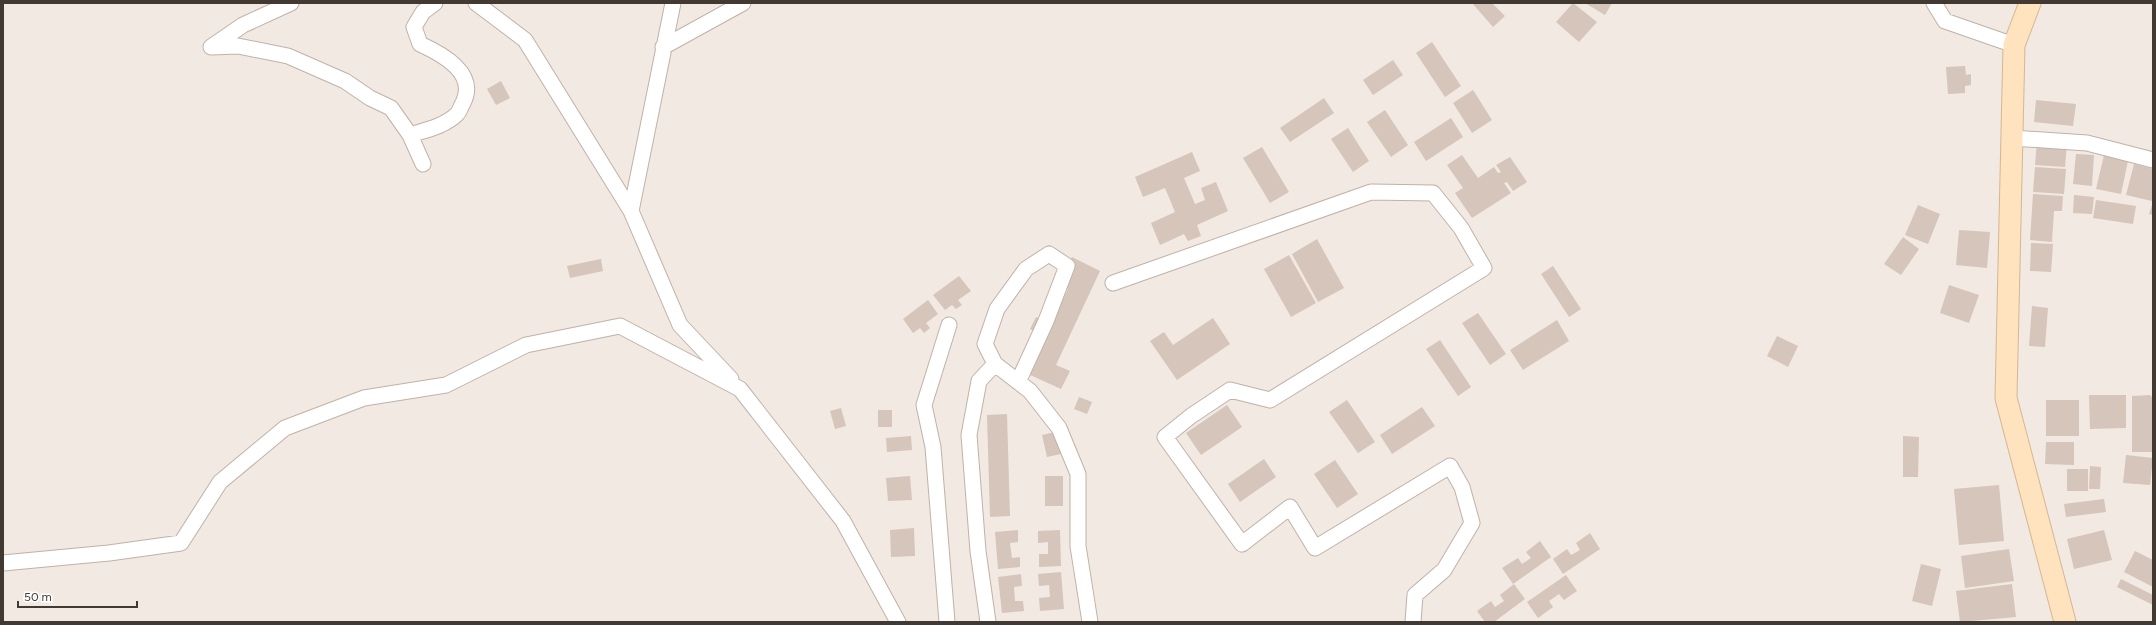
<svg xmlns="http://www.w3.org/2000/svg" width="2156" height="625" viewBox="0 0 2156 625" font-family="Figtree,sans-serif">
<rect width="100%" height="100%" fill="#f1e9e2"/>
<path fill="#d6c5ba" d="M1472,3H1492L1505,16L1493,27Z
M1573,3L1597,22L1579,42L1556,22Z
M1585,3H1612L1605,15Z
M1432,42L1461,86L1445,97L1416,53Z
M1393,60L1403,75L1373,95L1363,80Z
M1965,66L1966,75L1971,74V85L1965,86V93L1948,94L1946,67Z
M501,81L510,98L496,105L487,89Z
M1473,90L1492,120L1472,133L1453,103Z
M1324,98L1334,113L1290,142L1280,128Z
M2036,100L2076,104L2073,126L2034,122Z
M1385,110L1408,145L1391,157L1367,122Z
M1451,118L1463,137L1426,161L1414,142Z
M1348,128L1369,161L1353,172L1331,139Z
M2037,141L2067,143L2065,167L2035,165Z
M1262,147L1289,192L1270,203L1243,158Z
M2105,151L2129,156L2121,194L2096,189Z
M1192,152L1200,171L1184,178L1195,204L1205,200L1201,188L1216,182L1228,211L1197,225L1201,236L1188,241L1184,234L1160,245L1151,223L1175,212L1165,188L1143,197L1135,177Z
M2076,154L2094,155L2092,186L2073,184Z
M1462,155L1478,178L1494,167L1498,173L1501,172L1496,165L1510,157L1527,182L1513,191L1507,182L1504,183L1511,193L1472,218L1455,193L1463,188L1447,165Z
M2134,164L2153,169L2152,201L2126,195Z
M2035,167L2066,169L2064,194L2033,192Z
M2033,194L2063,196L2062,211H2054L2052,242L2030,240Z
M2074,195L2094,197L2092,214L2073,213Z
M2096,200L2136,206L2133,224L2093,218Z
M2153,202V215L2149,214Z
M1918,205L1940,214L1928,244L1905,235Z
M1959,230L1990,232L1987,268L1956,265Z
M1903,237L1919,249L1901,275L1884,264Z
M1317,239L1344,288L1318,302L1292,254Z
M2031,243L2053,244L2051,272L2030,271Z
M1289,255L1316,303L1291,317L1264,269Z
M1072,257L1100,271L1056,365L1070,371L1061,389L1028,374L1046,337L1030,329L1036,317L1051,324L1068,289L1059,285Z
M601,259L603,271L570,278L567,266Z
M1553,266L1581,309L1569,317L1541,274Z
M959,276L971,291L958,300L962,305L956,309L952,305L945,310L933,295Z
M1949,285L1979,295L1969,323L1940,313Z
M928,300L938,314L926,323L930,328L924,333L920,328L913,333L903,319Z
M2032,306L2048,308L2045,347L2029,346Z
M1478,313L1506,354L1490,365L1462,323Z
M1213,318L1230,344L1177,380L1150,341L1164,332L1173,345Z
M1557,320L1569,341L1523,370L1510,350Z
M1777,336L1798,346L1788,367L1767,356Z
M1440,340L1471,387L1458,396L1426,349Z
M2089,395H2126V428L2090,429Z
M2150,395L2153,398V452H2132V396Z
M1079,397L1092,402L1087,414L1074,409Z
M1347,400L1375,442L1358,453L1329,412Z
M2046,400H2079V436H2046Z
M1227,405L1242,427L1201,455L1186,433Z
M1422,407L1435,426L1392,454L1380,435Z
M841,408L846,426L835,429L830,411Z
M878,410H892V427H878Z
M1007,414L1010,516L990,517L987,415Z
M1055,432L1061,454L1047,457L1042,435Z
M911,436L912,450L887,452L886,438Z
M1903,436L1919,437L1918,477H1903Z
M2046,442H2074V465L2045,464Z
M2126,455L2153,458L2150,485L2123,483Z
M1264,459L1276,477L1240,502L1228,484Z
M1335,460L1358,494L1337,508L1314,474Z
M2090,466L2101,467L2100,489H2089Z
M2067,469H2088V491H2067Z
M910,476L912,500L888,501L886,478Z
M1045,476H1063V506H1045Z
M1999,485L2004,541L1959,545L1954,489Z
M2104,499L2106,512L2066,517L2064,504Z
M914,528L915,556L891,557L890,530Z
M1018,530V542L1010,543L1012,558L1020,557V567L998,569L995,532Z
M1060,530L1061,566L1039,567V554H1048V542L1038,543V531Z
M2104,530L2112,560L2074,569L2067,539Z
M1590,533L1600,549L1563,574L1553,559L1567,549L1571,555L1580,550L1576,543Z
M1540,541L1551,557L1513,584L1502,568L1518,558L1522,564L1531,558L1526,552Z
M2009,549L2014,581L1965,588L1961,556Z
M2135,551L2153,560V587L2124,572Z
M1921,564L1941,569L1932,606L1912,601Z
M1061,572L1064,609L1040,611L1039,598L1050,597L1049,585L1039,586L1038,574Z
M1021,574L1022,586L1014,587L1015,601H1023L1024,611L1002,613L998,577Z
M1566,575L1577,591L1564,600L1559,594L1549,601L1553,607L1538,618L1527,602Z
M2121,579L2153,595V605L2117,587Z
M1514,584L1525,599L1494,622H1485L1477,611L1491,601L1495,607L1504,601L1500,595Z
M2012,584L2016,617L1960,622L1956,591Z"/>
<g fill="none" stroke-linecap="round" stroke-linejoin="round">
<g stroke="#bfb2a8" stroke-width="17">
<path id="street" d="M476,3L525,40L631,211
M673,3L631,211L680,325L731,379
M1934,3L1945,21L2014,45
M211,47L238,46L288,56L345,81L370,98L391,108L410,135L423,164
M211,47L243,25L291,3
M663,47L743,3
M410,135C426,130 445,126 457,114C460,111 461,106 463,103C478,73 442,54 420,44L414,27L423,12L435,3
M2012,138L2087,143L2153,160
M1113,283L1371,192L1433,193L1461,228L1484,268L1270,400L1230,390L1191,416L1165,437L1242,544L1290,507L1315,548L1450,466L1462,487L1472,523L1444,570L1415,595L1413,622
M1018,382L1046,321L1067,266L1049,254L1026,269L997,309L985,344L995,364L1030,391L1059,428L1078,474V546L1090,622
M3,563L109,553L181,543L220,482L285,428L364,398L446,385L526,345L620,326L740,389L843,521L898,622
M947,622L933,447L924,405L949,325
M988,622L978,551L969,435L979,381L995,364"/>
</g>
<g stroke="#d5b693" stroke-width="23">
<path id="secondary" d="M2030,3L2014,45L2006,398L2065,622"/>
</g>
<use href="#street" stroke="#fff" stroke-width="15"/>
<use href="#secondary" stroke="#ffe2be" stroke-width="21"/>
</g>
<rect width="2156" height="625" fill="none" stroke="#423932" stroke-width="8"/>
<path d="M18 601v6h119v-6" fill="none" stroke="#423932" stroke-width="2"/>
<text x="24" y="601" font-size="12" fill="#423932" stroke="#ffffff" stroke-width="3" paint-order="stroke">50 m</text>
</svg>
